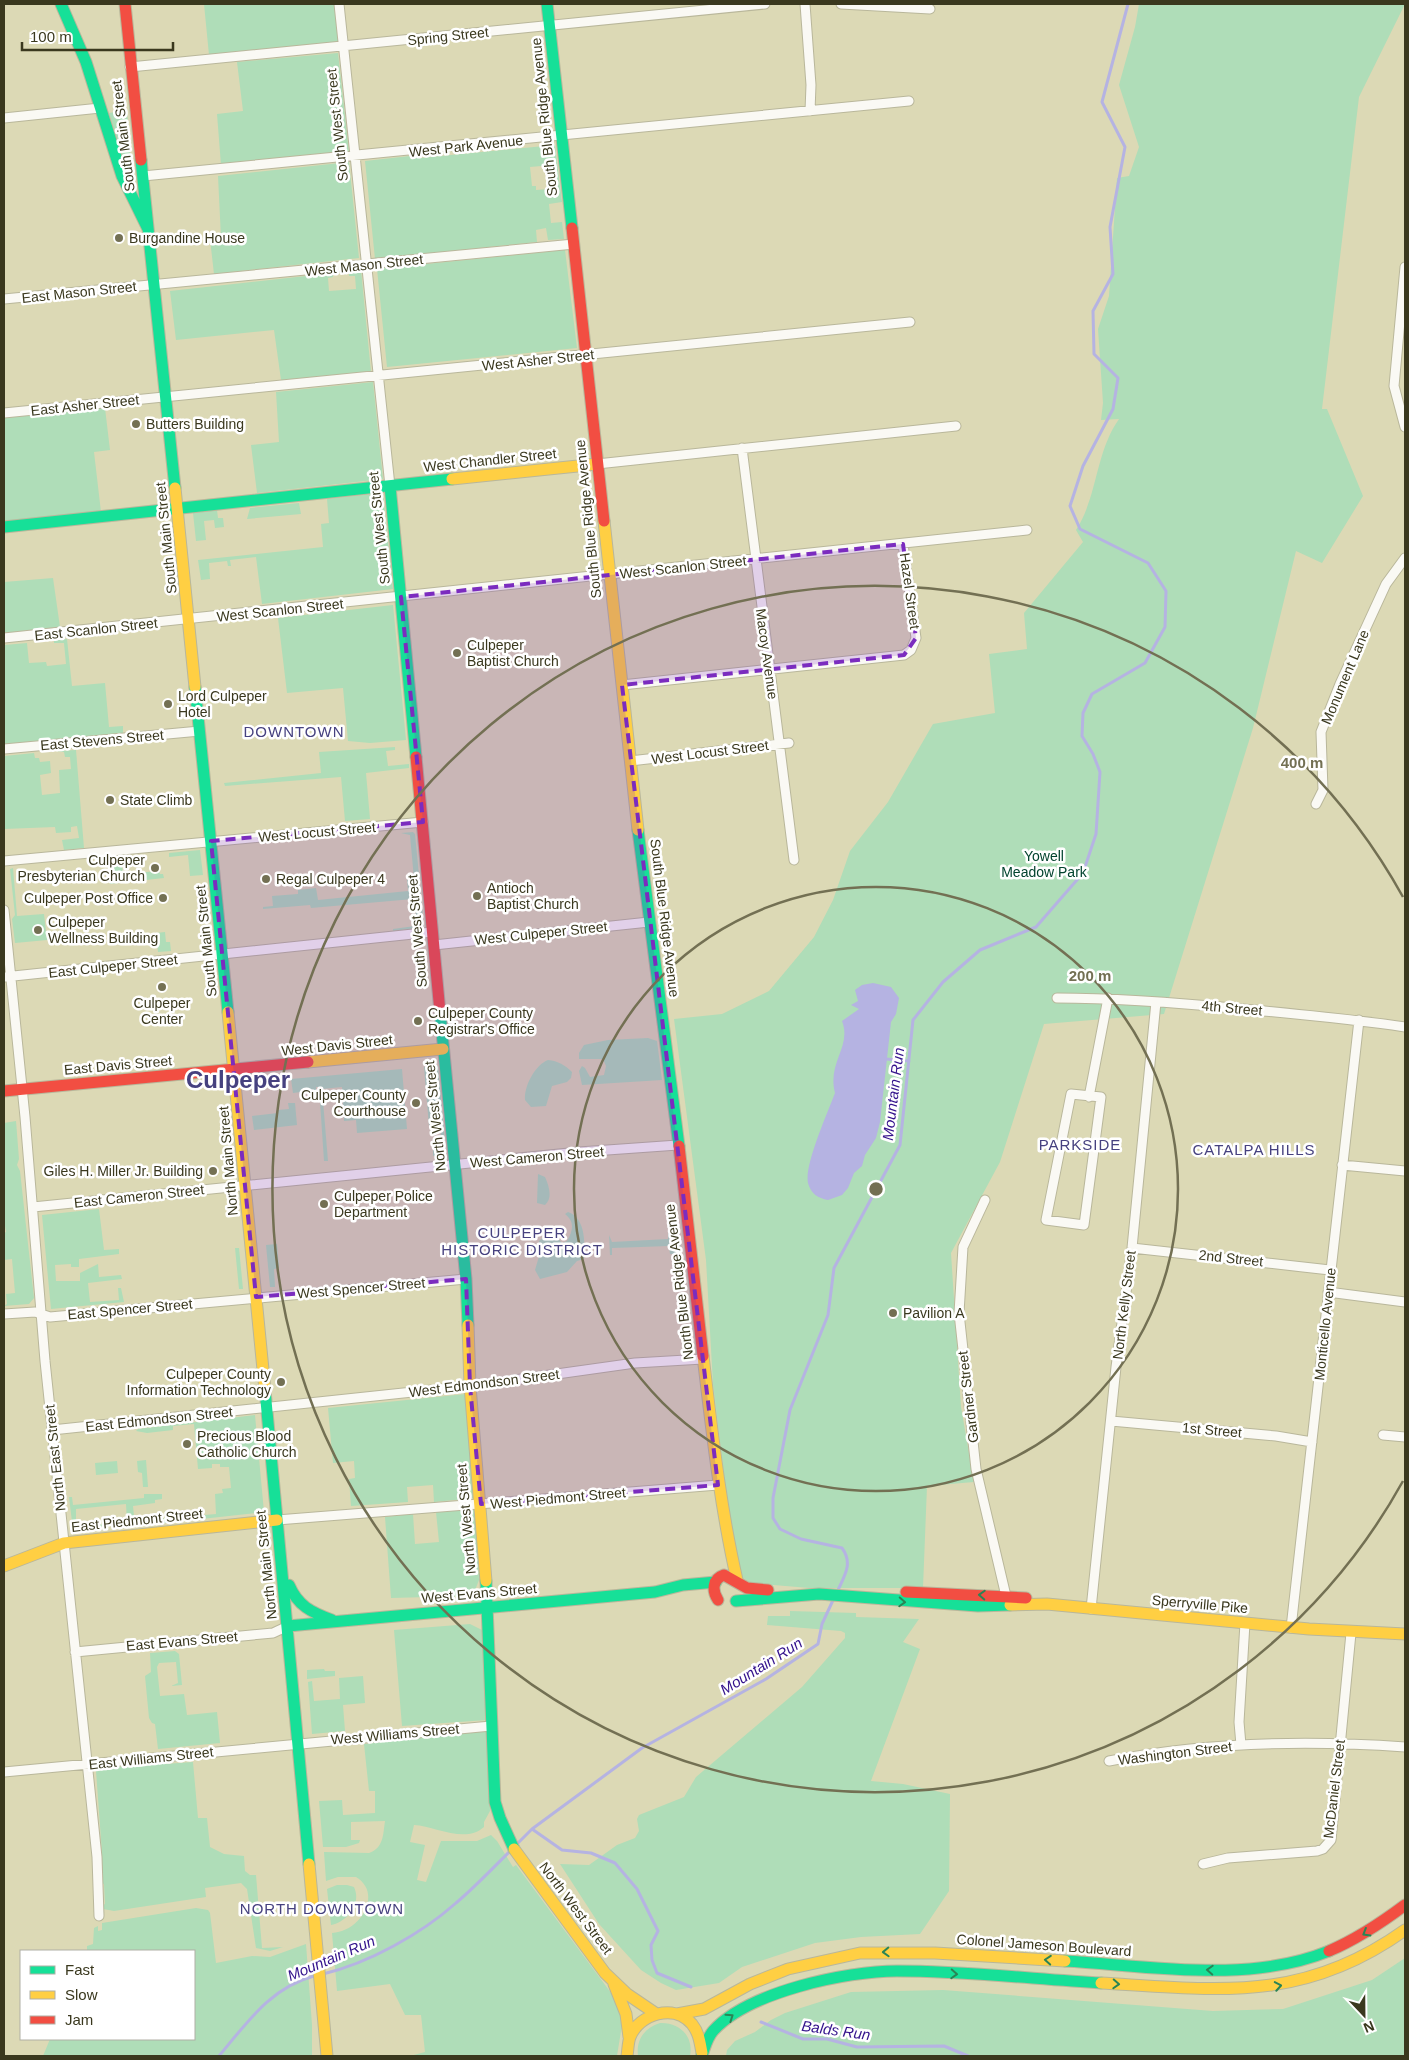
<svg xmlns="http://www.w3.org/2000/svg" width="1409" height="2060" viewBox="0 0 1409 2060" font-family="Helvetica,sans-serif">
<rect width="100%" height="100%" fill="#dcd9b5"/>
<path fill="#afddb8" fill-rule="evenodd" d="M204,4H335L339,42L209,55Z
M1139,4H1405L1359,97L1322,409H1327L1363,496L1322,563L1296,551L1253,728L1164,1014L1044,1024L1000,1162L951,1253L961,1407L974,1482L927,1486L923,1588H809L751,1583L736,1573L713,1384L706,1260L674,1019L722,1014L769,991L814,937L833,900L850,851L888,802L933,724L995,713L989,654L1027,649L1024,613L1083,542L1076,530C1098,496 1095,453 1119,419L1101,420L1103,403L1098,329L1109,296L1117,178L1129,176L1139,147L1119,85L1135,27Z
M338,53L349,152L221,165L217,114L243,111L237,62Z
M127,110L131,165L125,166L109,113Z
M555,145L562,202L549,204L551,223L562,222L564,239L548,240L546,228L536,230L537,242L375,259L365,161L419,155L420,158ZM553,165L555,185H549V189L536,190V186H532L530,167Z
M349,162L359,258L214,274L210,239L221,238L218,176Z
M565,250L577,348L387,367L377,269Z
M361,270L371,372L281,380L274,330L176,340L170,291L333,273V277L328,278L329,291L356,289L355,276H349V271Z
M373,382L383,479L257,493L251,445L279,442L276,392Z
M105,408L110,450L94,452L101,512L4,522V418Z
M383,493L393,589L262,604L256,557L230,560L231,566H228L227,561L209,563L210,579L201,580L198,560L323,547L321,524L329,523L327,499Z
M299,503L301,514L247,519L250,508Z
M217,510L218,518H223L224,527L215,528L214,520L204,521L206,540L196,541L193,513Z
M53,578L60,627L4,633V582Z
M393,605L406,740L370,743L348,741L343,688L287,693L278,618Z
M67,639L72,686L105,683L109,727L123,726V733L4,744V645L27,643L29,663L46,662L47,666L66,664L64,643H54V640Z
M395,747V750L386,751L388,766L409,764V768L366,773L370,819L345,821L341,777L225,786L224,783L321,773L319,752Z
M76,750L84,848L64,850L62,840L79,838L77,826L71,827V832L56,833L55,827L4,829V756L34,753L35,758H39L40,762L50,761L51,773L40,775L42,795L60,793L59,770L71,769L70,757H65L64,752L56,751Z
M413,832L415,834L424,927L393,931V929L415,926L416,908L413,899L311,908L310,905L263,909V907L273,906L272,896L298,894V890L316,888L318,900L408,891L407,880L414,879L410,835L401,833Z
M200,850L203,875L190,876L188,855L169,857V853Z
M121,859L123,874L159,871L160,874H163L164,878L110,884L107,860Z
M13,868L17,916L44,914L47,940L15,943L12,919L15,915L10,869Z
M165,932L166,942H170L171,951L158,952L156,933Z
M648,1038L657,1041L662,1080L582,1085L579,1071L582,1066L585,1068L590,1077L604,1075L606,1066L603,1059H579V1053L584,1045L608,1040Z
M548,1060C558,1061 565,1065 572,1072L571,1078L567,1082L552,1086L546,1106L531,1107L525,1100C524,1086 535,1065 548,1060Z
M438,1066L446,1153L433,1156V1149L442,1148L440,1126H429L424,1067Z
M402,1069L407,1129L357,1133L356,1120L344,1121L342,1087L322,1089L328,1161H324L319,1087H316V1090L293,1093L291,1079Z
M288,1103H295L297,1125L254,1130L252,1116L278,1113V1110L289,1109Z
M16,1121L19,1159L17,1165L20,1171L34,1298L29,1304L4,1306L7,1304L6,1294L15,1293L12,1259L4,1260V1233L6,1232L4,1220V1123Z
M538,1174L545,1177C549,1186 553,1198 545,1205L537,1203Z
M99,1209L104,1250L119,1249V1254L79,1259V1267H71V1264L55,1265L56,1281H80V1273L98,1264L99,1277L121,1275L122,1279L88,1283L90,1302L119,1300L118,1288H121L124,1302L51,1309L42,1215Z
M568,1212C586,1218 585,1244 584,1259L577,1261L567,1272L540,1279L535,1270L540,1253L539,1241L548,1233L554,1234L562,1243L567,1241C573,1230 575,1222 565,1214Z
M676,1232L679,1236L681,1251L677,1254H670L669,1246L612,1248V1255H610L609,1235L612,1242L668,1239V1233Z
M277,1244L279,1268L274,1269L275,1287H270L266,1245Z
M235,1248H239L243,1289H239Z
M466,1394L475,1498L434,1502L433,1485L407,1487L408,1502L351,1506L349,1479L355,1478L354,1461L333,1463L328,1408Z
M255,1415L264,1512L147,1525V1520L216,1514L215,1494L223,1493L222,1489L231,1488L229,1467H220V1464H212V1468L198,1469L194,1424L173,1426V1430L147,1433L136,1431L138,1429Z
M146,1460L148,1487H143L142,1473L138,1472L137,1461Z
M117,1461L118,1473L96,1475L95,1463Z
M144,1494H162V1499L155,1500V1503L133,1506L135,1526L128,1527L127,1524L126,1504L76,1509V1527L115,1523L117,1525L73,1530L69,1497H72L73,1505L144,1498Z
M475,1509L479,1580L474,1593L467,1596L391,1598L385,1517L413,1514L415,1544L439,1542L436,1512Z
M790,1611L856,1613V1617L919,1619L903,1642L920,1649L871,1781L903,1784L950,1794L949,1891L920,1934L861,1937L815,1943L742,1967L719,1983L676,1990L661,1983L641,1970L599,1924L560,1864L589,1865L617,1845L635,1838L639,1831L637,1819L639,1815L684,1797L696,1777L802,1687L845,1638V1633L841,1631L767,1625L768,1616H790Z
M470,1624L482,1630L487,1720L402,1726L394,1630Z
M175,1651L179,1654L182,1685L171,1686L178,1683L176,1662L159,1663L157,1667L160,1696L184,1694L187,1715L217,1712L220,1743L158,1749L155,1724L152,1723L149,1718L145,1676L151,1672L150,1653Z
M324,1669L325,1671H335V1676L307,1679V1670Z
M363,1676L365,1703L343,1705L345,1731L312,1734L308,1682L312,1681L314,1701L340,1699L339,1678Z
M484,1731L487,1733L490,1811L484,1822V1827C465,1844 435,1826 414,1825L410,1842L425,1845L417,1880L426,1882L441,1841H477L491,1835L497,1841L513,1867L516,1865L617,2001L622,2025L617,2056H410L425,2052L421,2015H405L390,1984L337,1991L332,1933C361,1932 383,1893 356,1877H338L326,1881L324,1852L369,1853C384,1848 383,1834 385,1821L351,1822V1840H360L359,1843L346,1847H323L319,1801L342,1800L343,1815L375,1813V1791H369L364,1744Z
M165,1762V1764L193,1762L198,1818H207L210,1847L224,1854L244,1856L245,1871L250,1875H256L262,1948L283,1947L270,1951L256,1948L247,1889L241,1883L205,1888L206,1897L114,1911L103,1909V1905L105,1904L104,1884L100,1883L102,1853L96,1771L100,1769Z
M337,1885H347L354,1887C362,1904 347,1922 331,1925L327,1889Z
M196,1908L208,1910L210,1913L216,1963L252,1956L270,1957L306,1944L312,2025V2056H43L50,2039H194V1951H87V1946L93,1944L94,1928L98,1926V1931L102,1930V1923Z
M1405,1958V2056H726L727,2050L735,2041L755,2032L771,2020L785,2013L851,1992L943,1990L1213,2011L1283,2009L1372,1980Z
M660,2023C679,2022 694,2036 690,2056H638C636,2040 644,2028 660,2023Z"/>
<path fill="#b5b3e2" d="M873,983L891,987L899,998L896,1014L891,1022L880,1122L876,1138L865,1155L862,1166L854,1173L848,1188L842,1195L828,1200C818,1198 811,1194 808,1183C804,1165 828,1112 835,1093C827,1062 852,1047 842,1021L859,1009L851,1005L858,1001L855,990L862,985Z"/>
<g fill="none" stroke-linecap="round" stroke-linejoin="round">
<path stroke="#b5b3e2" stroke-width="3" d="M886,1059L909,1061
M838,1590C845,1575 853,1563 842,1548L801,1539L780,1529L773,1518V1498L790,1410L828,1315L834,1268L900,1145L913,1020L943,982L980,950L1036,927L1083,873L1096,834L1100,772L1093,754L1082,736L1083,713L1092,694L1145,663L1165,627L1166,591L1148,563L1080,529L1070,506L1083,466L1113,409L1118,378L1094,354L1093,311L1113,274L1110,227L1125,147L1102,102L1128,4
M532,1829L562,1850L591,1853L615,1863L637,1889L658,1931L651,1945L652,1960L657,1973L691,1987
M515,1846L532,1829L642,1748L766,1679L818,1644L822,1624L834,1598
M323,1974C369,1963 421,1934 456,1903C475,1887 493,1868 511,1850
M761,2022L803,2039H827L857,2047L944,2046L968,2056
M219,2056C246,2024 271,1987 314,1976"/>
<g stroke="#b9b79b" stroke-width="11">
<path id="street" d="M339,4L390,486
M805,4L811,85L810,111
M841,4L930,9
M130,67L765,4
M4,118L100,108
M143,176L909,101
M1405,267L1394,386L1405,427
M4,299L574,244
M4,413L910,322
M742,448L794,860
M597,464L956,426
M4,638L1027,530
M622,685L904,655L911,650L916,638L903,544
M4,749L200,731
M630,761L789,743
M1316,804L1323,790L1321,732L1340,684L1386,584L1405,558
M4,861L423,822
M4,910L25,1117L45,1361L97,1857L99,1916
M434,945L649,922
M4,977L432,932
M1057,998C1120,998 1181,1003 1243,1009C1297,1014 1351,1019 1405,1027
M1071,1094L1101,1097L1084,1225L1046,1220Z
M1089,1097L1108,998
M1342,1165L1405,1171
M985,1200L963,1247L959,1313L976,1469L1006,1596
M33,1207L579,1152L678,1145
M1132,1248L1330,1270
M1328,1292L1405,1302
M4,1314L35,1312L50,1317L466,1279
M1111,1421L1276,1436L1312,1442
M52,1430L479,1385L635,1363L703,1359
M1383,1435L1405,1437
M277,1520L718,1485
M1091,1609L1116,1367L1132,1248L1156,1002
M1291,1628L1359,1020
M75,1652L273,1633L288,1626
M1241,1745L1239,1722L1245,1623
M1109,1761C1206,1742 1307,1740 1405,1747
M4,1772L491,1726
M1203,1864L1228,1858L1317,1851L1323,1849L1331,1840L1351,1633"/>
</g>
<g stroke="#b9b79b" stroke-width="13">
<path id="fast" d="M61,4L86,62L122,176L148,229
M547,4L572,228
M141,160L175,488
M390,486L416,757
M4,527L452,479
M195,687L228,1012
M638,830L679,1146
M440,1012L466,1279L468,1325
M265,1390L309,1864
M486,1581L495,1802L500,1818L514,1849
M289,1585C298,1606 311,1612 332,1620
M736,1601L819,1594L978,1606L1010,1605
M288,1626L655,1592L683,1585L716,1582
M1065,1961C1151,1966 1248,1984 1329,1951
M702,2055C705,2047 707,2038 713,2031C748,1992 846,1971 897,1971C965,1971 1033,1979 1101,1983"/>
</g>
<g stroke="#b9b79b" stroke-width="13">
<path id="slow" d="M452,479L597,464
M175,488L195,687
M604,521L638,830
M228,1012L265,1390
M308,1062L443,1049
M468,1325L470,1386L486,1581
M703,1356C712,1431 720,1506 737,1580
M4,1566L64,1543L277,1520
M1010,1605L1047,1604L1309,1629L1405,1634
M514,1849L605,1973L627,1994L655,2013
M309,1864L327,2056
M1101,1983C1219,1990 1303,2003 1405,1930
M614,1984L626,2014L629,2037
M677,2014L704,2009L750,1984L788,1969L860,1953H935L1065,1961
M627,2056C628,2050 628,2042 630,2037C639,2014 674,2003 692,2024C699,2033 700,2042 702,2053"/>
</g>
<g stroke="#b9b79b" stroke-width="13">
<path id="jam" d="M125,4L141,160
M572,228L604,521
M416,757L440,1012
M4,1091L308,1062
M679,1146L703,1356
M906,1592L1026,1598
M718,1600C712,1591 712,1579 724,1575L747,1588L768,1590
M1329,1951C1357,1939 1381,1923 1405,1905"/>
</g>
<use href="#street" stroke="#faf9f4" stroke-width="9"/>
<use href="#fast" stroke="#16e098" stroke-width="11"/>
<use href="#slow" stroke="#ffcf43" stroke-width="11"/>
<use href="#jam" stroke="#f24e42" stroke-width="11"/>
</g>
<defs><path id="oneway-chevron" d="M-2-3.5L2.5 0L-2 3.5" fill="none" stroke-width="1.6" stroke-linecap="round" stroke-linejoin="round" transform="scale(1.25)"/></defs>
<g stroke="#2a8455">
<use href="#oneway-chevron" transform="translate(982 1595) rotate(-177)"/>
<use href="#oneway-chevron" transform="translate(902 1602) rotate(3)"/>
<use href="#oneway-chevron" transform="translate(1366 1933) rotate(149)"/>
<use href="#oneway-chevron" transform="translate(886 1952) rotate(178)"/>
<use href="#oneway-chevron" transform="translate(1048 1960) rotate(-176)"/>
<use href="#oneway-chevron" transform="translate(1210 1970) rotate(-177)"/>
<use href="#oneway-chevron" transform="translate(954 1974) rotate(3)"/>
<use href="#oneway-chevron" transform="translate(1116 1984) rotate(3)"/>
<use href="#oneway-chevron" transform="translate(1278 1986) rotate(-10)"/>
<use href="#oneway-chevron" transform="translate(730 2017) rotate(-34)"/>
</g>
<path fill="#7b2cbf" fill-opacity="0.2" stroke="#7b2cbf" stroke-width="4" stroke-dasharray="10 6" stroke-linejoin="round" d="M903,544L916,638L904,655L622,685L718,1485L481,1504L470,1386L466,1279L256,1297L211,841L423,822L401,597Z"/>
<g fill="none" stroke="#737053" stroke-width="2.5">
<circle cx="876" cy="1189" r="302"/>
<path d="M1403 1481A603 603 0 1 1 1403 897"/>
</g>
<g fill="#737053" stroke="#fff" stroke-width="2">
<circle cx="119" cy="238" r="5"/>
<circle cx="136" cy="424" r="5"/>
<circle cx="457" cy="653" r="5"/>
<circle cx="168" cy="704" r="5"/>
<circle cx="110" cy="800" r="5"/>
<circle cx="155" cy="868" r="5"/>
<circle cx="266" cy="879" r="5"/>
<circle cx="477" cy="896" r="5"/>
<circle cx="163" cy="898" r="5"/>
<circle cx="38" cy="930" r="5"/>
<circle cx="162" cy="987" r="5"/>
<circle cx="418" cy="1021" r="5"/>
<circle cx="416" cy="1103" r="5"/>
<circle cx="213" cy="1171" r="5"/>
<circle cx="324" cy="1204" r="5"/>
<circle cx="893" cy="1313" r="5"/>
<circle cx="281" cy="1382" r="5"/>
<circle cx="187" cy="1444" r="5"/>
</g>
<g text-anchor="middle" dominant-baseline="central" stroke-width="5" stroke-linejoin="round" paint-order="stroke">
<g font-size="14" fill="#3a381e" stroke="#fff">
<text transform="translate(448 36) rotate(-6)">Spring Street</text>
<text transform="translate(544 117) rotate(-96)">South Blue Ridge Avenue</text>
<text transform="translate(337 125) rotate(-96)">South West Street</text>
<text transform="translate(123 136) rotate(-97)">South Main Street</text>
<text transform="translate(466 146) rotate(-6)">West Park Avenue</text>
<text transform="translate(364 265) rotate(-6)">West Mason Street</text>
<text transform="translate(79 292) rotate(-6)">East Mason Street</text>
<text transform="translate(538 360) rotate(-6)">West Asher Street</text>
<text transform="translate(85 405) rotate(-6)">East Asher Street</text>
<text transform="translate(490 460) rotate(-6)">West Chandler Street</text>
<text transform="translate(588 519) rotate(-96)">South Blue Ridge Avenue</text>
<text transform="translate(379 528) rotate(-96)">South West Street</text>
<text transform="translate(166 538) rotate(-96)">South Main Street</text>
<text transform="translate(683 567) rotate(-6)">West Scanlon Street</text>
<text transform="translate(910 591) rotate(82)">Hazel Street</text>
<text transform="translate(280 610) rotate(-6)">West Scanlon Street</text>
<text transform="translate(96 629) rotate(-6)">East Scanlon Street</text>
<text transform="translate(767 654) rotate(82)">Macoy Avenue</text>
<text transform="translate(1345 677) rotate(-67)">Monument Lane</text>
<text transform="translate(102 740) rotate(-5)">East Stevens Street</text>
<text transform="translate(710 752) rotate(-7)">West Locust Street</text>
<text transform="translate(317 832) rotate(-5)">West Locust Street</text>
<text transform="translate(665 918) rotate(83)">South Blue Ridge Avenue</text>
<text transform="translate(417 931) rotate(-95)">South West Street</text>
<text transform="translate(541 933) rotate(-6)">West Culpeper Street</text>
<text transform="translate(206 941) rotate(-96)">South Main Street</text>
<text transform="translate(113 966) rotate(-6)">East Culpeper Street</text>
<text transform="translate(1232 1008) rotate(5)">4th Street</text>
<text transform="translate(337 1045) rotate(-6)">West Davis Street</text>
<text transform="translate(118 1065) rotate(-5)">East Davis Street</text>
<text transform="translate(435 1116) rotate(-96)">North West Street</text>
<text transform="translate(537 1157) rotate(-5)">West Cameron Street</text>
<text transform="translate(228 1161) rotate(-95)">North Main Street</text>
<text transform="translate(139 1196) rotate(-6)">East Cameron Street</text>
<text transform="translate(1231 1258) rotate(6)">2nd Street</text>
<text transform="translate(679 1282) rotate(-97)">North Blue Ridge Avenue</text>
<text transform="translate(361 1288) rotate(-5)">West Spencer Street</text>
<text transform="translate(1124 1305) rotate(-83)">North Kelly Street</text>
<text transform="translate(130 1309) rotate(-5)">East Spencer Street</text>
<text transform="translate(1325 1324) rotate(-84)">Monticello Avenue</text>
<text transform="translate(484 1383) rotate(-7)">West Edmondson Street</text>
<text transform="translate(968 1397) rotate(-97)">Gardner Street</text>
<text transform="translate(159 1419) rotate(-6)">East Edmondson Street</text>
<text transform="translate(1212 1430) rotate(5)">1st Street</text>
<text transform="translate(55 1458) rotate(-96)">North East Street</text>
<text transform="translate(558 1498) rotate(-5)">West Piedmont Street</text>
<text transform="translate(466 1519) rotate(-95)">North West Street</text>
<text transform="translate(137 1520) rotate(-6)">East Piedmont Street</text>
<text transform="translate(266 1565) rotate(-96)">North Main Street</text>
<text transform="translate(479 1593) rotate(-5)">West Evans Street</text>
<text transform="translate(1200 1604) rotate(5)">Sperryville Pike</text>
<text transform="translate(182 1641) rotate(-5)">East Evans Street</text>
<text transform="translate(395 1734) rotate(-5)">West Williams Street</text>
<text transform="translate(1175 1753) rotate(-7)">Washington Street</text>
<text transform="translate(151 1758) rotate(-6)">East Williams Street</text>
<text transform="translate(1334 1789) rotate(-83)">McDaniel Street</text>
<text transform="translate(576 1908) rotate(53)">North West Street</text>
<text transform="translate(1044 1945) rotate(4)">Colonel Jameson Boulevard</text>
</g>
<g font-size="14" fill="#3a381e" stroke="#fff" text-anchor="start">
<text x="129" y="238">Burgandine House</text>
<text x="146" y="424">Butters Building</text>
<text x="467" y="645">Culpeper<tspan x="467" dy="16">Baptist Church</tspan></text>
<text x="178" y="696">Lord Culpeper<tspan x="178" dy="16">Hotel</tspan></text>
<text x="120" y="800">State Climb</text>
<text x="145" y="860" text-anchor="end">Culpeper<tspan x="145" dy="16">Presbyterian Church</tspan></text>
<text x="276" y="879">Regal Culpeper 4</text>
<text x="487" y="888">Antioch<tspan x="487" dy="16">Baptist Church</tspan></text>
<text x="153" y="898" text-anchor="end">Culpeper Post Office</text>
<text x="48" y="922">Culpeper<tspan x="48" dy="16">Wellness Building</tspan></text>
<text x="162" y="1003" text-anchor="middle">Culpeper<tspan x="162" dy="16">Center</tspan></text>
<text x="428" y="1013">Culpeper County<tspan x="428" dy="16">Registrar's Office</tspan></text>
<text x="406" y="1095" text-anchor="end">Culpeper County<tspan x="406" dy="16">Courthouse</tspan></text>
<text x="203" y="1171" text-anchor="end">Giles H. Miller Jr. Building</text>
<text x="334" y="1196">Culpeper Police<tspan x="334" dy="16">Department</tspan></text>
<text x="903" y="1313">Pavilion A</text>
<text x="271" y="1374" text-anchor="end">Culpeper County<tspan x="271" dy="16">Information Technology</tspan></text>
<text x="197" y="1436">Precious Blood<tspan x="197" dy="16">Catholic Church</tspan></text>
</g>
<g font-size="14" fill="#02432e" stroke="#fff">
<text x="1044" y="856">Yowell<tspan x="1044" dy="16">Meadow Park</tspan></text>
</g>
<g font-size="15" letter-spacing="1" fill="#46417f" stroke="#fff">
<text x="294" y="731">DOWNTOWN</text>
<text x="1080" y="1144">PARKSIDE</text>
<text x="1254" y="1149">CATALPA HILLS</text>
<text x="522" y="1232">CULPEPER<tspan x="522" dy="17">HISTORIC DISTRICT</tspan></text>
<text x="322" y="1908">NORTH DOWNTOWN</text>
</g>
<g font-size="15" font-style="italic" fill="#34138c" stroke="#fff">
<text transform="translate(893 1094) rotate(-83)">Mountain Run</text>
<text transform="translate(761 1666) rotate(-32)">Mountain Run</text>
<text transform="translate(331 1958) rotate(-23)">Mountain Run</text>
<text transform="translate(836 2030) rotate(8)">Balds Run</text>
</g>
<g font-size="24" font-weight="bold" fill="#46417f" stroke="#fff">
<text x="238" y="1079">Culpeper</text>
</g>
</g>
<circle cx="876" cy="1189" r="8" fill="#737053" stroke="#fff" stroke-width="2.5"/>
<g font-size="15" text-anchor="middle" font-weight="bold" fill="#737053" stroke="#fff" stroke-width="5" stroke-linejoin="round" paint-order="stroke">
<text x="1302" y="768">400 m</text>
<text x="1090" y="981">200 m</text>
</g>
<rect width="1409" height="2060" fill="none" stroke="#3a381e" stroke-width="10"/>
<rect x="20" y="1950" width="175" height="90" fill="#ffffff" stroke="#b0afa5"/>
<rect x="30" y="1966" width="25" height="8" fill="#16e098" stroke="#b0afa5"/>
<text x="65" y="1975" font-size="15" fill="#3a381e">Fast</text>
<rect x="30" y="1991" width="25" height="8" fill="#ffcf43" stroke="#b0afa5"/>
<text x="65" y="2000" font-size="15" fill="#3a381e">Slow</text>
<rect x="30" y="2016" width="25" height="8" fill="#f24e42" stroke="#b0afa5"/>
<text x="65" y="2025" font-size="15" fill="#3a381e">Jam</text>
<g transform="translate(1364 2015) rotate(158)" stroke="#ffffff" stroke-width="4" paint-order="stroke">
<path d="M0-4L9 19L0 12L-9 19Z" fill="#3a381e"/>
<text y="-8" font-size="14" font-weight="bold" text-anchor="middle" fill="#3a381e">N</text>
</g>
<path d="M22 42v8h151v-8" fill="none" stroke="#3a381e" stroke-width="2.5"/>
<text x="30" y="42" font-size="15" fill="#3a381e" stroke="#ffffff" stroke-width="4" paint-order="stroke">100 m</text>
</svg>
